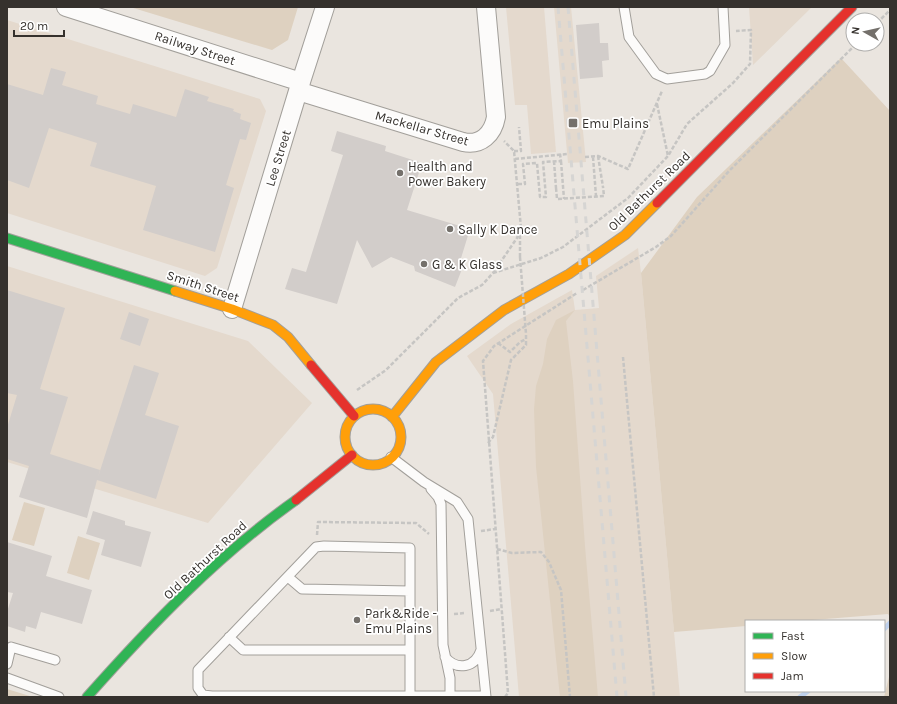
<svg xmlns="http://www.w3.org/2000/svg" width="897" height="704" viewBox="0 0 897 704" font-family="Karla,sans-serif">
<rect width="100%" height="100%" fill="#eae5df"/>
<path fill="#e4d9cd" d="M506,7H544L556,152L531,154L527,105H515Z
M554,7H571L586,162L568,163Z
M749,7H812L753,65Z
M7,20L260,99L266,111L217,268L205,276L7,213Z
M638,248L641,273L680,697H519L493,394L467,356L511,324L572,290L575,310L599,308L596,276Z
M7,266L248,341L312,403L208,523L7,462Z"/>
<path fill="#ded1c0" d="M130,7H298L288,40L272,50Z
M841,58L890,111V617L888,614L800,621H746V626L674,632L641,273L697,197Z
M575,310L566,321L573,381L585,546L598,697H560L536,467L534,409L536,386L543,364L547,339L556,320Z
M24,502L45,508L34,546L12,540Z
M78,536L100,543L89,580L67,573Z
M890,673V697H884Z
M7,689L33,697H7Z"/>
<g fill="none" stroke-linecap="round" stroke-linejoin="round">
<path stroke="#bed0ec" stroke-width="5" d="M884,629L890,623
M800,697L808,691"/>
</g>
<path fill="#d2cdca" d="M599,23L600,43H608L609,60L602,61L603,77L580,79L576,25Z
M51,68L66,72L62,85L98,96L96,104L130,114L133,104L176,117L185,89L209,97L207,101L234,109L233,111L241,114L240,119L251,123L246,140L240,139L226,185L234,188L215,252L143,230L156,186L90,166L97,143L49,128L29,188L7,180V84L43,95Z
M337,131L386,146L385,151L422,163L407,210L470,229L458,268L462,269L455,287L415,271L414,266L391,257L372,268L357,240L337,304L285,289L292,268L306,272L343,155L331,151Z
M7,290L65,308L40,389L68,397L50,454L100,470L98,477L134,365L159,373L145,415L179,426L156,499L97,480L87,518L19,497L29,466L7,459V428L17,395L7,393Z
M129,312L149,319L140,346L120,339Z
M93,511L125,521V525L151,532L141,567L101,555L105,540L86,534Z
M7,542L52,556L46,576L92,590L82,624L41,612L36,629L26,626L25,632L7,626V612L13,593L7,592Z"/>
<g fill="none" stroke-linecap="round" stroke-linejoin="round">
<g stroke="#a29f9a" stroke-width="11">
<path id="lane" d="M624,7L629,37L656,74L667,79L705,74L710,71L725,45L723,7
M391,457L424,482L457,502L468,519L486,697
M431,489L438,497L441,504L443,645L450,678V696
M288,577L302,589L410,591
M229,637L243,650H410
M445,657C457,671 475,668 481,650
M7,664L11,647L55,660
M7,678L59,697
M410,696V548L324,546L316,547L198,670V688L203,695L212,696H486"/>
</g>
<g stroke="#a29f9a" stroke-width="20">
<path id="street" d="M66,7L301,82
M298,91L463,142C481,146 493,134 496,117L486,7
M232,309L298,91L325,7"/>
</g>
<g stroke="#a29f9a" stroke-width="11">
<path id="fast" d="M7,238L175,291
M87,697C150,626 218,555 296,500"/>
</g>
<g stroke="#a29f9a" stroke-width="11">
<path id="slow" d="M175,291L232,309L273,325L288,337L311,365
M345 437a28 28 0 1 1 56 0a28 28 0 1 1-56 0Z
M392,417L436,362L504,310L569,274L625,235L657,203"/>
</g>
<g stroke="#a29f9a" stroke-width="11">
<path id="jam" d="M657,203L852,7
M311,365L354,416
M296,500L352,455"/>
</g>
<path stroke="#c6c5c3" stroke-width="2.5" stroke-dasharray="4 2" stroke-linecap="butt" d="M877,23L890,10
M657,104L668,156
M514,151H521L519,127
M598,156L603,187
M585,157L598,156L628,169L662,91
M593,157L596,196
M515,159L567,154
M554,161L556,188
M561,161L564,199
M518,184H525L523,164L537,163L540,197H546L543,162L561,161L560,154
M520,257V233
M493,273L541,258L563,247L628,198L668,156L687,124L733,83L750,64L751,30L736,31
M583,290L656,247L671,236L729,171L856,44
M498,343L510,352L520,342L526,339
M623,357L654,697
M357,390L386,370L458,298L482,285L493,273L517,238L521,228L514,151L504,141
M488,443L493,437L511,360L526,345V334
M481,531L495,529
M317,535L318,522L416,523L429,534
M497,549L512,553L541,552L549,562L561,590L570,697
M490,611L501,609
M454,614L465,613
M505,697L508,693L483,361L494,346L577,293"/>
<use href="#lane" stroke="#fcfbfa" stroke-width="9"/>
<use href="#street" stroke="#fcfbfa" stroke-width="18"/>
<use href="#fast" stroke="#30b455" stroke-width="9"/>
<use href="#slow" stroke="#ff9f0a" stroke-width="9"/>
<use href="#jam" stroke="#e5322d" stroke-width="9"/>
<path stroke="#d6d5d3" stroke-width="3" stroke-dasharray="7 7" stroke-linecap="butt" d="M558,7L617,697
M568,7L626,697"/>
<path stroke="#c6c5c3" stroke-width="2.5" stroke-dasharray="4 2" stroke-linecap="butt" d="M556,188L557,199L604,196L603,187
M520,257L526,334"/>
</g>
<g fill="#74706b" stroke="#fff" stroke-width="1.5">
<rect x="568" y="118" width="10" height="10" rx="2"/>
<circle cx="400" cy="173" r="4"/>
<circle cx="450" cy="229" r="4"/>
<circle cx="424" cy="264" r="4"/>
<circle cx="357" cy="620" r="4"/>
</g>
<g text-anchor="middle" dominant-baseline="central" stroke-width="3.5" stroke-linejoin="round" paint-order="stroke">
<g font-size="13" fill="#35312d" stroke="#fff">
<text transform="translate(195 48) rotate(18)">Railway Street</text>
<text transform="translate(422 128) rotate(16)">Mackellar Street</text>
<text transform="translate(278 158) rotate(-73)">Lee Street</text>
<text transform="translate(649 191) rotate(-44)">Old Bathurst Road</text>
<text transform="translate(203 286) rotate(18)">Smith Street</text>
<text transform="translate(205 560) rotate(-43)">Old Bathurst Road</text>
</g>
<g font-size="13" fill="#35312d" stroke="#fff" text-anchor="start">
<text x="582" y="123">Emu Plains</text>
<text x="408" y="166">Health and<tspan x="408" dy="15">Power Bakery</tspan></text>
<text x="458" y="229">Sally K Dance</text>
<text x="432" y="264">G &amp; K Glass</text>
<text x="365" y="613">Park&amp;Ride -<tspan x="365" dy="15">Emu Plains</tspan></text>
</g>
</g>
<rect width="897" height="704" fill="none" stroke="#35312d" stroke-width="16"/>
<rect x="745" y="620" width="140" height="72" fill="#ffffff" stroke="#aeadab"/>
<rect x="753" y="633" width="20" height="6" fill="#30b455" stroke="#aeadab"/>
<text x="781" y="640" font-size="12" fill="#35312d">Fast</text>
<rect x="753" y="653" width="20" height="6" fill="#ff9f0a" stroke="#aeadab"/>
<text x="781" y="660" font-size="12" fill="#35312d">Slow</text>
<rect x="753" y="673" width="20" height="6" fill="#e5322d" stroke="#aeadab"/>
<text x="781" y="680" font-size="12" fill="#35312d">Jam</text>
<g transform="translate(865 32) rotate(278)"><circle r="19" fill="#ffffff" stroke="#aeadab"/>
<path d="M0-3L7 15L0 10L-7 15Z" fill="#74706b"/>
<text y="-6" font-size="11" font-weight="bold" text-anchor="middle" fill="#35312d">N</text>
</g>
<path d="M14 30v6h50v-6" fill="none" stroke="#35312d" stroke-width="2"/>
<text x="20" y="30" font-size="12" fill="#35312d" stroke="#ffffff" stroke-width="3" paint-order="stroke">20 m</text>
</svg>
